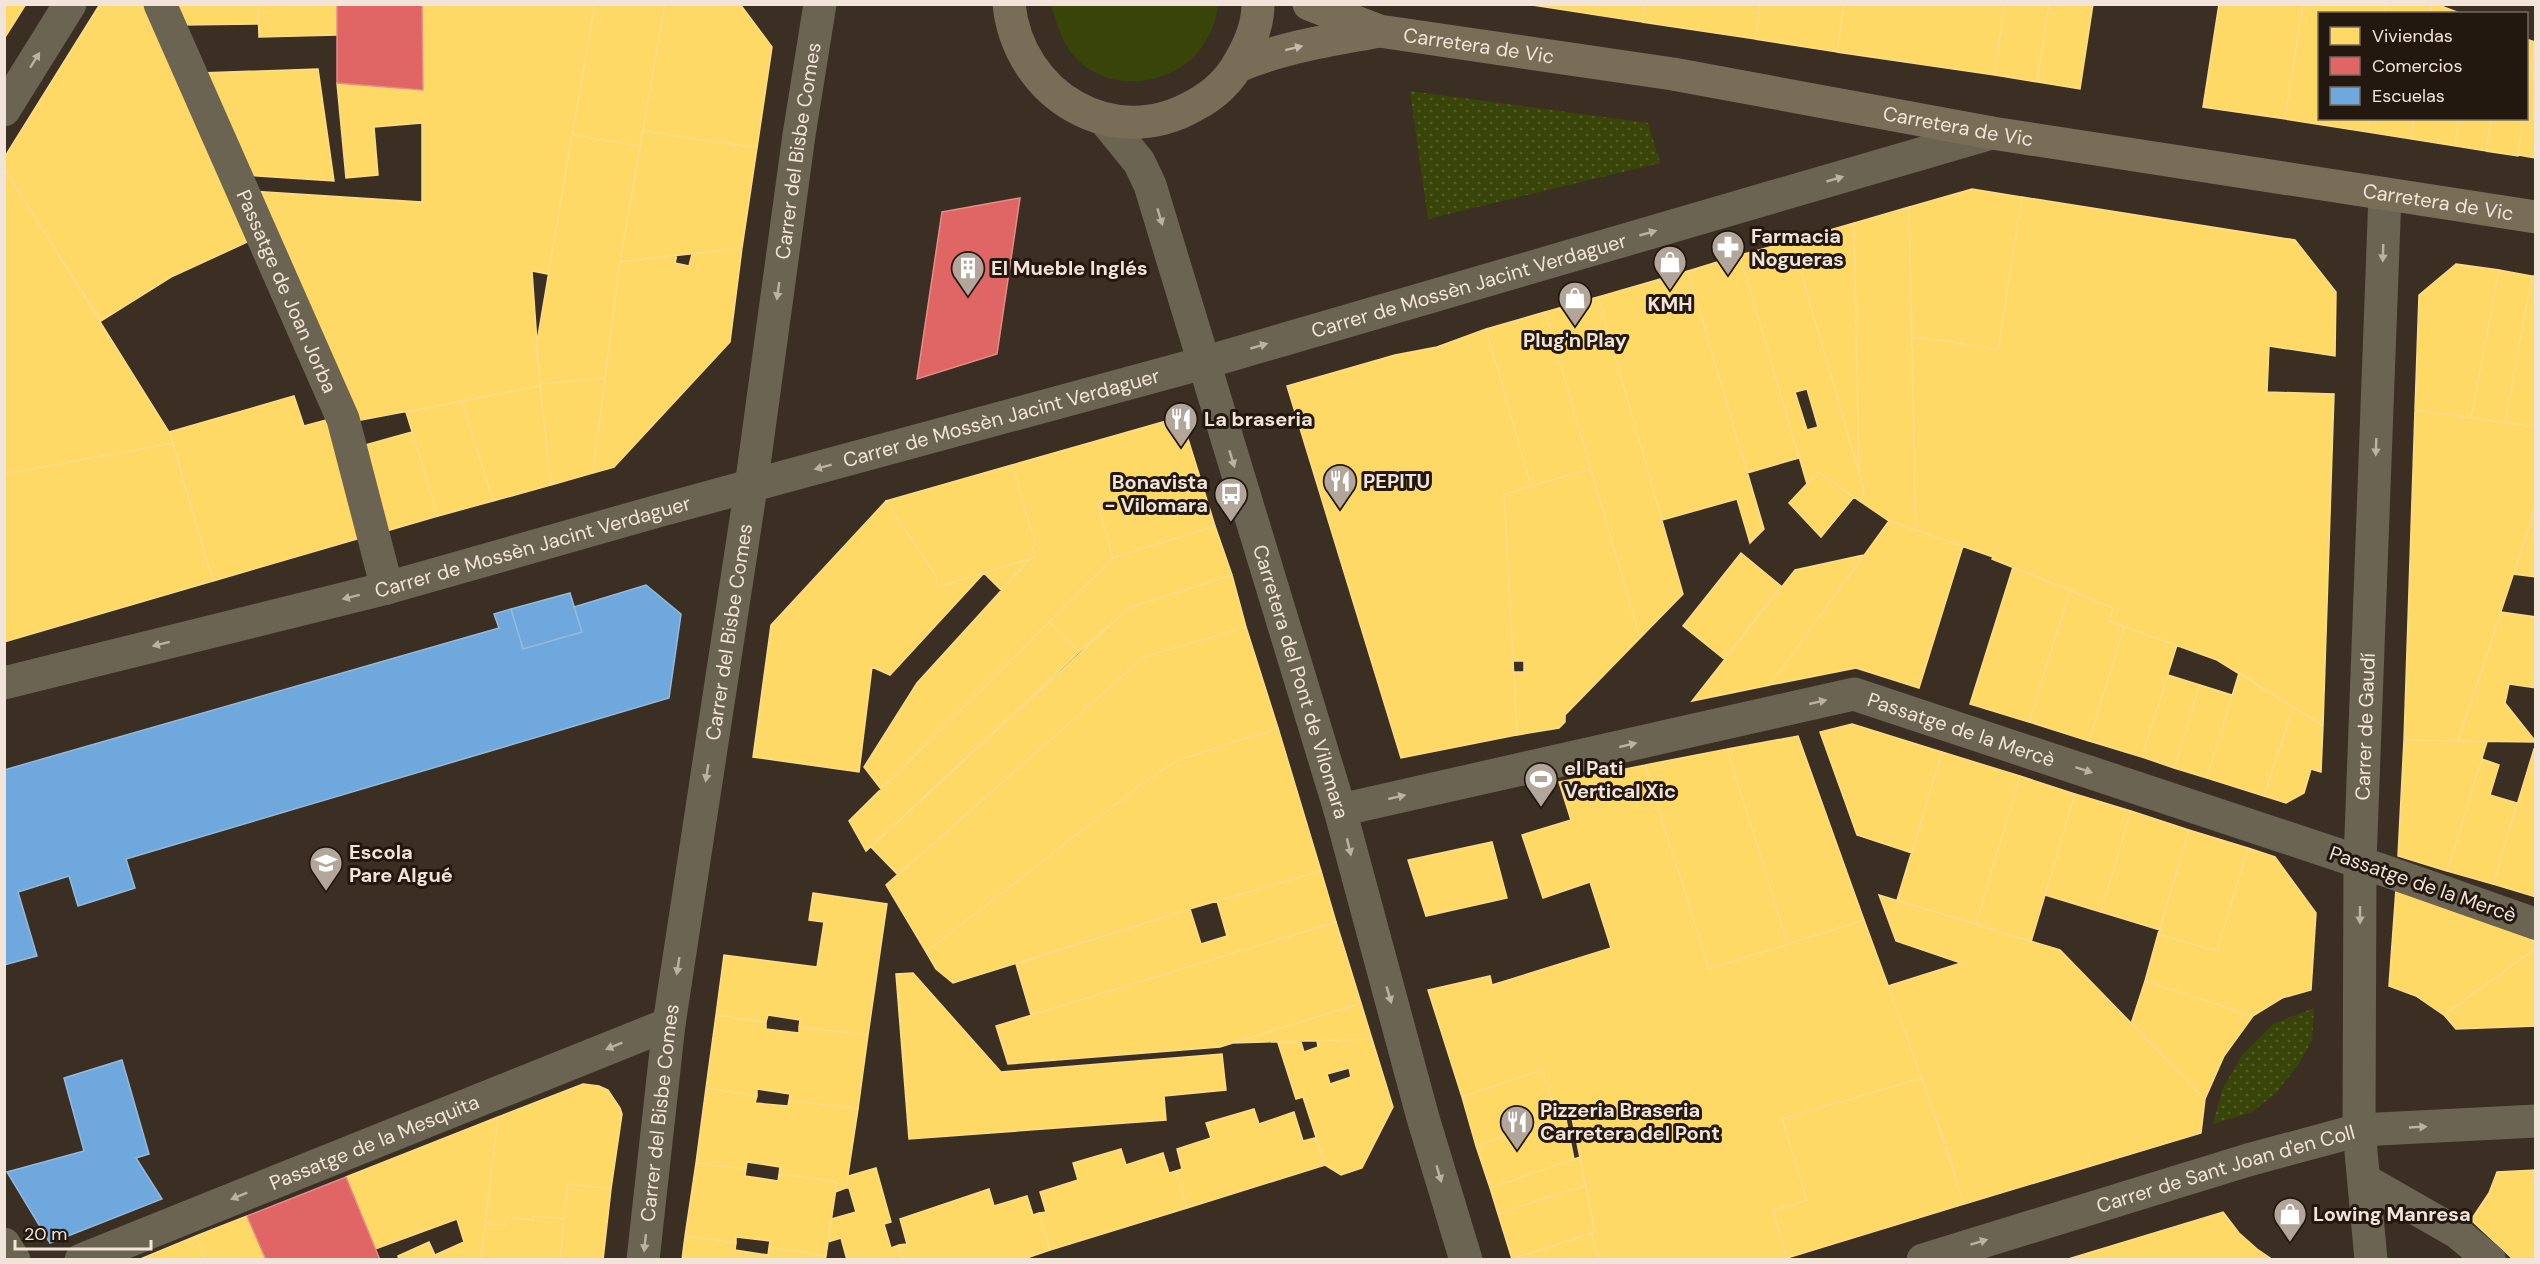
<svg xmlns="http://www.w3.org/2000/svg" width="2540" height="1264" viewBox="0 0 2540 1264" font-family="'DM Sans',sans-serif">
<defs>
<pattern id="park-dots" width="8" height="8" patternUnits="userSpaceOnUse" patternTransform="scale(1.5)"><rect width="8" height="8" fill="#394408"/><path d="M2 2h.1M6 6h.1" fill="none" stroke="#565f2b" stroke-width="1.8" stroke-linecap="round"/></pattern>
</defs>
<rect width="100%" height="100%" fill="#3b2f24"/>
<path fill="#394408" d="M1217,4C1218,19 1210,35 1202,47C1172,89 1102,95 1070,51C1060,36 1056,22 1051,5Z"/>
<path fill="url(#park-dots)" d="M1410,91L1648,123L1660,163L1428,219Z
M2314,1008L2312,1040L2298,1065L2276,1093L2252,1112L2213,1124L2222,1090L2242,1055L2273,1024Z"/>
<path fill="#ffd966" stroke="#fbdc88" stroke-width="1.5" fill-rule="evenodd" d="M4,4H26L4,39Z
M100,4H151L254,239L171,277L101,321L4,168V158Z
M170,4H258L259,24L179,25Z
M258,4H337V35L259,37Z
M422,4H595L548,274L532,271L540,386L351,422L251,191L422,202V123L374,127L378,175L346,178L337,83L423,90Z
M595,4H665L640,146L572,135Z
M665,4H740L772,47L757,148L643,131Z
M1526,4H1645L1642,22Z
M1645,4H1760L1755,39L1642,22Z
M1760,4H1844L1837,52L1755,39Z
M1844,4H2005L1994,75L1837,52Z
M2005,4H2049L2037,82L1994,75Z
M2049,4H2093L2080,89L2037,82Z
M2219,4H2303L2285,119L2203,107Z
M2303,4H2386L2385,14H2320V118H2369L2367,132L2285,119Z
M2386,4H2432L2430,14H2385Z
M2432,4H2436L2462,14H2430Z
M2526,39L2535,42L2526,97Z
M2535,42H2536V158L2518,155L2523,118H2526V97Z
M318,69L334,181L244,175L200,73Z
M2369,118H2414L2411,139L2367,132Z
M2414,118H2459L2455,146L2411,139Z
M2459,118H2491L2486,151L2455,146Z
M2491,118H2523L2518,156L2486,151Z
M643,131L757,148L742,248L620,262Z
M572,135L640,146L620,262L605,378L540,384L536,348Z
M4,168L169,432L173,443L4,474Z
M1972,189L2022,197L1998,350L1947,341L1912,338L1909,207Z
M2022,197L2295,240L2336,292L2335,356L2269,346L2267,392L2334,394L2323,726L2217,660L2109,621L2113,608L1992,559L1993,557L1916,530L1912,338L1947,341L1998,350Z
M1909,207L1915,511L1916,530L1889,521L1861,502L1864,491L1859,473L1854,223Z
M1854,223L1856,336L1859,473L1792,241Z
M1792,241L1864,491L1861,502L1818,472L1807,484L1740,255ZM1807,389L1818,427L1807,430L1795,392Z
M742,248L730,342L614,467L593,473L620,262L677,255L675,263L689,266L692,254Z
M1740,255L1799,458L1747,473L1688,271Z
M2456,264L2499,270L2471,418L2415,410L2419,295Z
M2499,270L2532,276L2505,423L2471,418Z
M1688,271L1764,529L1750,543L1737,499L1662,520L1598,297Z
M2532,276H2536V427L2505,423Z
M1598,297L1683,594L1640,638L1545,312Z
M1545,312L1591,469L1531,486L1486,329Z
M1486,329L1531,486L1504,494L1517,735L1401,758L1287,386L1395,355L1437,347Z
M605,378L593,473L551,485L540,384Z
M540,386L551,485L493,501L462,401Z
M294,396L304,426L326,420L335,426L364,537L213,581L169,432Z
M462,401L493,501L438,516L406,412Z
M2415,410L2536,427V506L2458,741L2404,740Z
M1173,419L1180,421L1184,426L1198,471L1097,502L1113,558L881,789L864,767L917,683L1030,559L1035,557L1032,547L1036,545L1012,465Z
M412,432L438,516L383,532L358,447Z
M173,443L213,581L4,642V474Z
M1012,465L1036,545L1032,547L1035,557L938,587L936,576L886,501Z
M1591,469L1640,638L1565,715V722L1559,728L1517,735L1514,672H1524V661H1513L1504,494Z
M1198,471L1215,526L1113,558L1097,502Z
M1818,472L1854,497L1821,537L1789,503Z
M886,501L936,576L938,587L984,573L890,675L872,667L859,772L753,757L771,625Z
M2535,506H2536V577L2513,574Z
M1889,521L1963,546L1919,688L1856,668L1770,685Z
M1215,526L1232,575L1129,608L1079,652L1049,622L1113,558Z
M1741,553L1781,586L1724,659L1683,626Z
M1864,555L1770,685L1692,701L1795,570Z
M1030,559L1001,590L984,573Z
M2013,567L2070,590L2029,722L1970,704Z
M1232,575L1246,627L1144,657L898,875L871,847L1129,608Z
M2070,590L2113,608L2109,621L2124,627L2089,741L2029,722Z
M2501,612L2536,617V688L2509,684L2505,703L2536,742L2458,741Z
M1049,622L1079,652L866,851L849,821Z
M1246,627L1278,728L1176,761L1146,781L926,952L886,885L1144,657Z
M2124,627L2177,645L2142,757L2089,741Z
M2239,673L2293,707L2264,796L2207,778Z
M2168,675L2200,685L2174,768L2142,757Z
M2200,685L2232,695L2207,778L2174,768Z
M2293,707L2323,726L2321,772L2311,769L2304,793L2286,803L2264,796Z
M1852,724L1942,752L1912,853L1857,835L1820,732Z
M1278,728L1321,871L1186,910L953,983L936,969L926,952L1146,781L1176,761Z
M1798,736L1864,920L1788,944L1727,749Z
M2404,740L2487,742L2447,871L2398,856Z
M1727,749L1788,944L1709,969L1645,765Z
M2534,749L2536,750V897L2493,884Z
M1942,752L2020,776L1976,924L1897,900Z
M2482,759L2499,765L2490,795L2517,803L2493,884L2447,871Z
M1645,765L1709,969L1864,920L1922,1078L1782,1119L1807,1200L1773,1211L1787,1258L1782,1260H1599L1591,1233L1595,1232L1571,1113L1558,1118L1542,1070L1462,1097L1428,990L1490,976L1492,985L1611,948L1590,882L1543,898L1522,835L1571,820L1559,782Z
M2020,776L2075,794L2031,942L1976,924Z
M2075,794L2131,811L2101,912L2045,895Z
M2131,811L2189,830L2160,930L2101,912Z
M2189,830L2248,848L2217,951L2158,934Z
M1492,842L1507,898L1426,916L1408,860Z
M2248,848L2275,857L2316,913L2311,990L2282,998L2253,1016L2145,981L2158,934L2217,951Z
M1321,871L1336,922L1031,1015L1016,964L1190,909L1201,944L1227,936L1217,901Z
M2396,889L2536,931V948L2444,1015L2416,996L2389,986Z
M813,893L887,904L868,1035L799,1027L800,1020L768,1015L766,1022L716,1015L724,955L817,967L824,922L809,920Z
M1879,895L2060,950L2205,1099L2201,1133L1964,1204L1946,1145L1888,986L1961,963L1896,941Z
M1336,922L1361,1003L1220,1047L1008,1064L996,1026Z
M2536,948V1026L2456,1029L2444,1015Z
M913,973L1001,1072L1222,1054L1226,1090L1164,1096L1166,1120L909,1139L896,974Z
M2145,981L2253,1016L2224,1056L2205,1099L2131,1024Z
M1361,1003L1372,1039L1232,1043L1333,1012Z
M716,1015L766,1022V1029L799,1033V1027L868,1035L858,1109L789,1100L790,1094L757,1089V1096L706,1088Z
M1372,1039L1393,1107L1362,1168L1341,1175L1325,1165L1303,1097L1296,1099L1278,1043L1301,1042L1304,1052L1318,1047L1317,1041ZM1349,1068L1351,1077L1330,1084L1327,1074Z
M1542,1070L1558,1118L1476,1146L1462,1097Z
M1922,1078L1964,1204L1787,1258L1773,1211L1807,1200L1782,1119Z
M583,1084L599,1086L608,1090L620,1108L622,1114L611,1189L568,1184L564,1219L533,1216V1220L506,1217L505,1225L485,1223L498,1117Z
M706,1088L757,1096L755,1103L788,1106L789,1100L858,1109L846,1188L835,1192L837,1182L779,1174L780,1167L747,1162L746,1169L696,1163Z
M1254,1109L1259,1124L1294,1112L1303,1141L1315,1138L1325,1165L1187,1208L1176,1171L1182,1169L1177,1149L1211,1138L1206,1123Z
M1565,1115L1574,1159L1490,1188L1476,1146Z
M498,1117L481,1260H399L398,1256L429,1242L435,1255L464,1242L457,1219L375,1249L346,1177Z
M1121,1149L1126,1165L1163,1153L1169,1173L1176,1171L1187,1208L1050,1250L1039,1213L1046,1212L1040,1192L1078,1180L1073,1163Z
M1580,1157L1586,1185L1498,1214L1490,1188Z
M696,1163L746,1169L745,1176L778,1181L779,1174L837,1182L826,1256L769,1247L770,1241L736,1237V1243L685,1236Z
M876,1168L891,1222L884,1224L891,1248L899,1245L903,1260H847L841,1238L828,1242L831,1219L856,1212L849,1188H846L848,1176Z
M2536,1170V1260H2514L2471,1220L2489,1193L2497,1172Z
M568,1184L611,1189L603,1260H560Z
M1586,1185L1595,1232L1512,1259L1498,1214Z
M989,1189L994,1206L1027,1196L1033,1215L1039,1213L1050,1250L1021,1260H903L899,1245L907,1244L900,1219Z
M2223,1212L2239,1233L2257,1249L2273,1260H2065Z
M247,1216L266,1260H206L196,1236Z
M533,1216L564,1219L560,1260H481L485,1223L505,1225L506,1217L533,1220Z
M1591,1233L1599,1260H1512V1259Z
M196,1236L206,1260H138Z
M685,1236L736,1243L735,1250L768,1255L769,1247L826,1256L825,1260H682Z"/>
<path fill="#e06666" stroke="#e58c88" stroke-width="1.5" d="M337,4H422L423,90L337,83Z
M1020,198L997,354L917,379L942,212Z
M346,1177L380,1260H266L247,1216Z"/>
<path fill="#6fa8dc" stroke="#96badb" stroke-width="1.5" d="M646,585L681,614L669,698L126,859L135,888L78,906L69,876L18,892L37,956L4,965V770L499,628L494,614L511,609L523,649L582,632L574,607Z
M570,593L582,632L523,649L511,609Z
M122,1060L149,1154L136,1158L162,1199L50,1243L7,1172L84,1151L64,1078Z"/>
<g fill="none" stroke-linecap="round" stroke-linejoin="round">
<path stroke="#6c6453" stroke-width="32" d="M2360,862L2536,924
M2365,1180L2456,1232L2490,1260"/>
<g stroke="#6c6453" stroke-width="33">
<path id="s1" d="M160,4L343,419L387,588"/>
<path d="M4,110L70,4"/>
<path id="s2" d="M4,683L387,588L658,511L1203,363L1992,133"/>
<path id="s3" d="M1340,810L1854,694L2360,862"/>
<path d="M4,1244L14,1260"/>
<path id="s4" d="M81,1260L669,1024"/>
<path id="s5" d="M643,1260L669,1024L751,487L799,135L820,4"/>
<path id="s6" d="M1923,1260L2248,1160L2359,1130L2536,1121"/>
<path id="s7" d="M2371,1260L2359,1130L2360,862L2385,194"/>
</g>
<path stroke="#6c6453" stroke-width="33" id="s8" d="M1104,119L1139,162L1150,185L1340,810L1423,1118L1466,1260"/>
<g stroke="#786e58" stroke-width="33">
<path d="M1009,4C1018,95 1113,153 1195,105C1214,95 1230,80 1240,61C1250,44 1258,24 1258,4"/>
<path id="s9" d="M1309,4L1379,31L1673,74L1992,133L2536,217"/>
<path d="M1238,66C1283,47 1332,40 1379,31"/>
</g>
</g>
<defs><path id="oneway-solid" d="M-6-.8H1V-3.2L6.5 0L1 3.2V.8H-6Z" transform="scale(1.5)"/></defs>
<use fill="#c7bbab" href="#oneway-solid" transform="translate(1294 48) rotate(-14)"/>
<g fill="#bcb1a3">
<use href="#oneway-solid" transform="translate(35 60) rotate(-58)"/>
<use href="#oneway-solid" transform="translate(1835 179) rotate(-16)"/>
<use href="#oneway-solid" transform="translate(1160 217) rotate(73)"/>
<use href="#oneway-solid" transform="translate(1648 233) rotate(-16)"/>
<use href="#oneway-solid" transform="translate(2383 253) rotate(92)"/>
<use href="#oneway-solid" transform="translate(778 291) rotate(98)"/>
<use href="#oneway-solid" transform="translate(1259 346) rotate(-16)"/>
<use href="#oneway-solid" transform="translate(2376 447) rotate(92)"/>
<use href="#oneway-solid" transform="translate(1232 459) rotate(73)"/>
<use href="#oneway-solid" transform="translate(823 467) rotate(165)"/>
<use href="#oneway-solid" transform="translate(351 597) rotate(166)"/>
<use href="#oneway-solid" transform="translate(161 644) rotate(166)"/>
<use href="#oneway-solid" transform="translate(1818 702) rotate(-13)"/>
<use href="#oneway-solid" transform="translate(1628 745) rotate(-13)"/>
<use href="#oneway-solid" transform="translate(2084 770) rotate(18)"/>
<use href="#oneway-solid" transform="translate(707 773) rotate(99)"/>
<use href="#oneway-solid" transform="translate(1397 797) rotate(-13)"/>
<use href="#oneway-solid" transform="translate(1349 847) rotate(76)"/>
<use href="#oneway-solid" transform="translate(2360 915) rotate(90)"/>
<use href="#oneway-solid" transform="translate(678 966) rotate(99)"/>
<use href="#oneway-solid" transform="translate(1389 995) rotate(74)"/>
<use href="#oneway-solid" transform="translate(614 1046) rotate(158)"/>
<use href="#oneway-solid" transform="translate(2418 1127) rotate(-3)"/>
<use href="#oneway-solid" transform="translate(1439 1174) rotate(74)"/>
<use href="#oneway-solid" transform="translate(239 1196) rotate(158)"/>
<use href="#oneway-solid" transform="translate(1979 1242) rotate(-17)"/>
<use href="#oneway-solid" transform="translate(645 1243) rotate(96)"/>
</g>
<defs>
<g id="pharmacy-pin" transform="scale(1.725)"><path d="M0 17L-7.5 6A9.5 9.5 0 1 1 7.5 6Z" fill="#b2a599" stroke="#221810"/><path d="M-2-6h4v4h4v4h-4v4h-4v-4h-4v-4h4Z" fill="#fff"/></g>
<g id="shop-pin" transform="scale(1.725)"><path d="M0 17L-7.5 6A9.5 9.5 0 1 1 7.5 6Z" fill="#b2a599" stroke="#221810"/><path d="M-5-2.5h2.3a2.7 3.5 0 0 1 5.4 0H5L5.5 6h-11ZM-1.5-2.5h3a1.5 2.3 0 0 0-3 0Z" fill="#fff"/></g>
<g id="building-pin" transform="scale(1.725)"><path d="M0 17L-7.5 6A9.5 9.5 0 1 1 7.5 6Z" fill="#b2a599" stroke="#221810"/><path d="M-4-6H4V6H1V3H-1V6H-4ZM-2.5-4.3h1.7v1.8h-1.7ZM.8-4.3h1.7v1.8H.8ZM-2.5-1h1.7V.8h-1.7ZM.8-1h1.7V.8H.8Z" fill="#fff"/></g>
<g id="restaurant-pin" transform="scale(1.725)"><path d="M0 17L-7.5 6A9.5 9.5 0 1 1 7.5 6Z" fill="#b2a599" stroke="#221810"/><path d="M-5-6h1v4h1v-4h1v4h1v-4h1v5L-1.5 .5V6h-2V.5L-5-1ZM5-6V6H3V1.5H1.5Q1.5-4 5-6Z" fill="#fff"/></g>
<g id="bus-pin" transform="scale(1.725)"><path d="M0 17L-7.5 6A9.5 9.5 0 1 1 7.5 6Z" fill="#b2a599" stroke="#221810"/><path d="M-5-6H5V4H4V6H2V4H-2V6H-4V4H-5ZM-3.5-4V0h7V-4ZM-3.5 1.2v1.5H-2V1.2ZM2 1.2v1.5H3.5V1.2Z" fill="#fff"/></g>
<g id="stadium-pin" transform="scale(1.725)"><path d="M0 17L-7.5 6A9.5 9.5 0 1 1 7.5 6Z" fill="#b2a599" stroke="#221810"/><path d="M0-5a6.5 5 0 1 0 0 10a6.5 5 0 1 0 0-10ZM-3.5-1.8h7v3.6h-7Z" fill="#fff"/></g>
<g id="school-pin" transform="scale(1.725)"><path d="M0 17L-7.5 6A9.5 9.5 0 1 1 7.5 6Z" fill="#b2a599" stroke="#221810"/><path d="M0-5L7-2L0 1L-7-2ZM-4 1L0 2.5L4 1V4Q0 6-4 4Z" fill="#fff"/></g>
</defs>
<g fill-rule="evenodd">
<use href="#pharmacy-pin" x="1728" y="247"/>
<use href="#shop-pin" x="1670" y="262"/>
<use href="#building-pin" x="968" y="268"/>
<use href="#shop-pin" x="1575" y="298"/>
<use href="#restaurant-pin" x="1181" y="419"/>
<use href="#restaurant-pin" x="1340" y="481"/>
<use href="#bus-pin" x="1231" y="494"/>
<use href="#stadium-pin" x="1541" y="779"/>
<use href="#school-pin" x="326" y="863"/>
<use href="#restaurant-pin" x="1517" y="1122"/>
<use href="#shop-pin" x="2290" y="1214"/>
</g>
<g text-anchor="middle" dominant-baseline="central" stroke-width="6" stroke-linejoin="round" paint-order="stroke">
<g font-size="20" fill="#f2e4d8" stroke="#221810">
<text stroke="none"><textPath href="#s9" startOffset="176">Carretera de Vic</textPath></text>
<text stroke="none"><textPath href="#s9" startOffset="662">Carretera de Vic</textPath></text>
<text stroke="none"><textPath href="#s5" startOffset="1120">Carrer del Bisbe Comes</textPath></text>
<text stroke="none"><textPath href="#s9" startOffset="1148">Carretera de Vic</textPath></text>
<text stroke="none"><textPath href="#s2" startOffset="1518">Carrer de Mossèn Jacint Verdaguer</textPath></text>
<text stroke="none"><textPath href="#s1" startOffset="314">Passatge de Joan Jorba</textPath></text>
<text stroke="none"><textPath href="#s2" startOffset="1032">Carrer de Mossèn Jacint Verdaguer</textPath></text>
<text stroke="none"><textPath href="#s2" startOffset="546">Carrer de Mossèn Jacint Verdaguer</textPath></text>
<text stroke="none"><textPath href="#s5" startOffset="634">Carrer del Bisbe Comes</textPath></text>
<text stroke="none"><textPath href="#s8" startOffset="600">Carretera del Pont de Vilomara</textPath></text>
<text stroke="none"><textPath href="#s7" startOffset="534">Carrer de Gaudí</textPath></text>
<text stroke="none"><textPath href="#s3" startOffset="640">Passatge de la Mercè</textPath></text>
<text transform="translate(2423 884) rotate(19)">Passatge de la Mercè</text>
<text stroke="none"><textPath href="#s5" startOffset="148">Carrer del Bisbe Comes</textPath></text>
<text stroke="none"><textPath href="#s4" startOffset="316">Passatge de la Mesquita</textPath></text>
<text stroke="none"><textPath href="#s6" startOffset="316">Carrer de Sant Joan d'en Coll</textPath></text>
</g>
<g font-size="20" font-weight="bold" fill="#f2e4d8" stroke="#221810" text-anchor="start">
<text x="1751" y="236">Farmacia<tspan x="1751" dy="23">Nogueras</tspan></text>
<text x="991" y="268">El Mueble Inglés</text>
<text x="1670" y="304" text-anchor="middle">KMH</text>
<text x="1575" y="340" text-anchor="middle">Plug'n Play</text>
<text x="1204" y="419">La braseria</text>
<text x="1363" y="481">PEPITU</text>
<text x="1208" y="482" text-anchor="end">Bonavista<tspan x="1208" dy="23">- Vilomara</tspan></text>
<text x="1564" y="768">el Pati<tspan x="1564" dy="23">Vertical Xic</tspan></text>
<text x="349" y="852">Escola<tspan x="349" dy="23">Pare Algué</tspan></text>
<text x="1540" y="1110">Pizzeria Braseria<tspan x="1540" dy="23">Carretera del Pont</tspan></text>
<text x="2313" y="1214">Lowing Manresa</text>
</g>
</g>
<rect width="2540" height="1264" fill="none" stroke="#f2e4d8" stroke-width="12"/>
<rect x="2318" y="12" width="210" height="108" fill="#221810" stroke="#756a60" stroke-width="1.5"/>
<rect x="2330" y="27" width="30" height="18" fill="#ffd966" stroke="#756a60" stroke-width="1.5"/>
<text x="2372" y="42" font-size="18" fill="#f2e4d8">Viviendas</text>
<rect x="2330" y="57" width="30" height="18" fill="#e06666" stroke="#756a60" stroke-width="1.5"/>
<text x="2372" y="72" font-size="18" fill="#f2e4d8">Comercios</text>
<rect x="2330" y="87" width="30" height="18" fill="#6fa8dc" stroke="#756a60" stroke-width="1.5"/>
<text x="2372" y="102" font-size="18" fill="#f2e4d8">Escuelas</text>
<path d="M15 1240v9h136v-9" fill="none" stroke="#f2e4d8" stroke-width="3"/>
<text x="24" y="1240" font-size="18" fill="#f2e4d8" stroke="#221810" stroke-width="4.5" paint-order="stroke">20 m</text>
</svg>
